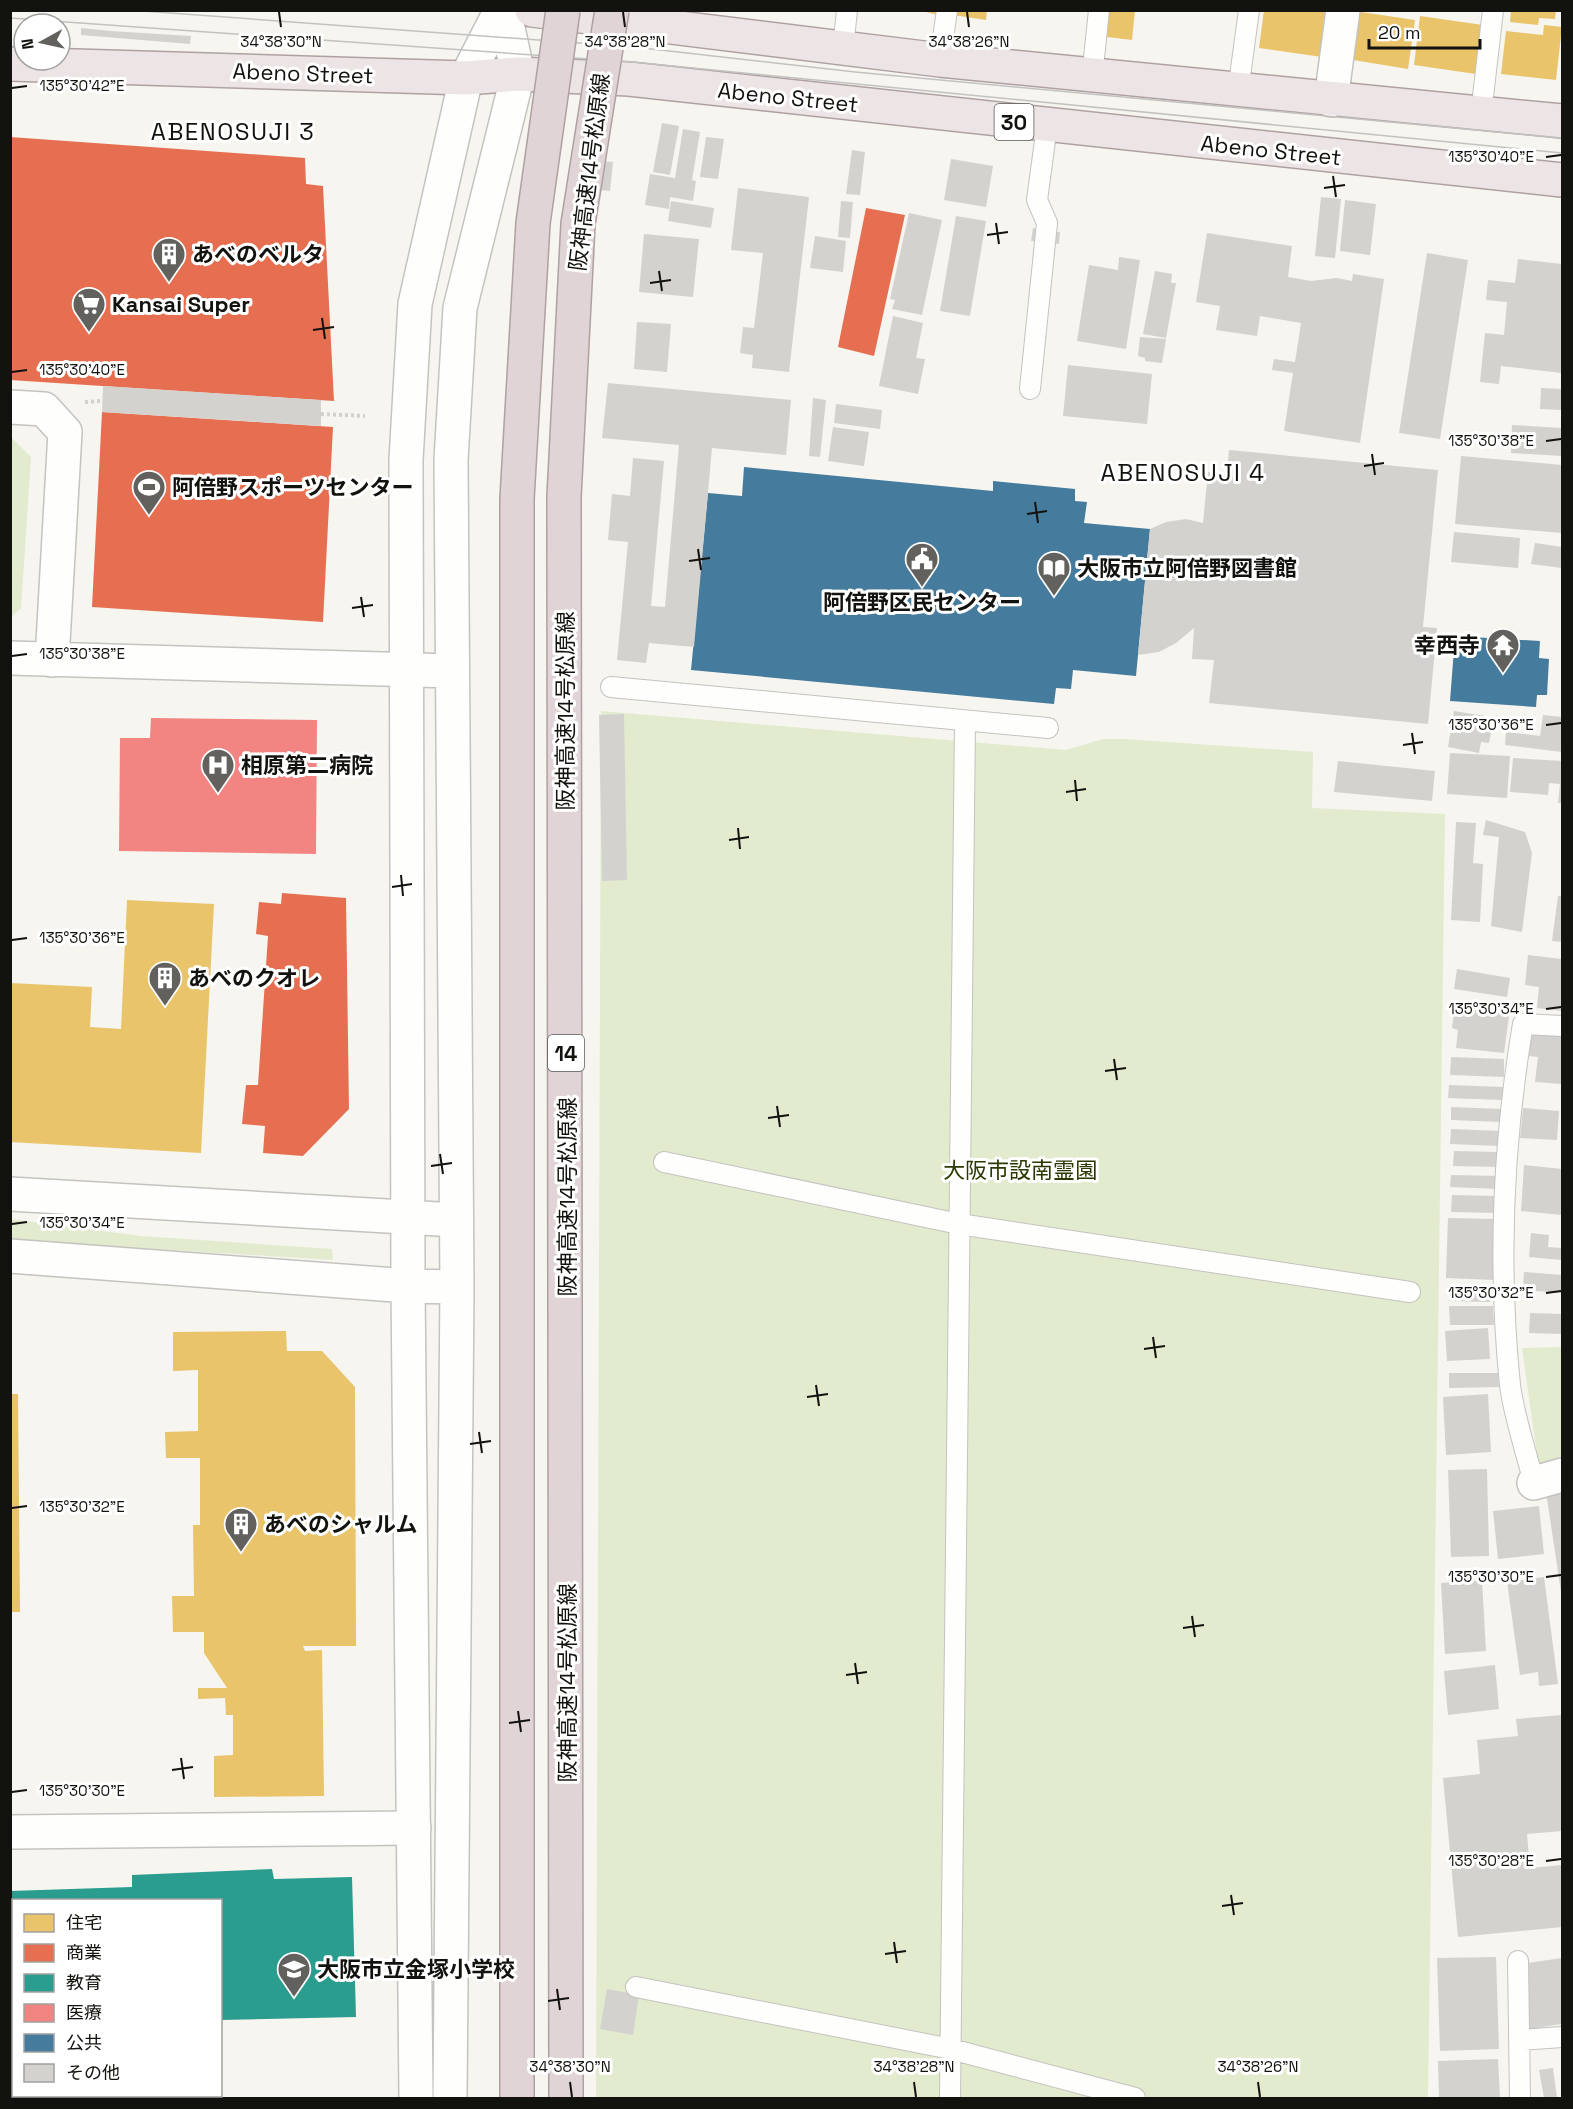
<svg xmlns="http://www.w3.org/2000/svg" width="1573" height="2109" viewBox="0 0 1573 2109" font-family="'Space Grotesk','Noto Sans JP',sans-serif">
<rect width="100%" height="100%" fill="#f6f5f0"/>
<path fill="#e2ebce" d="M11,437L31,457L21,608L11,617Z
M601,711L1066,750L1103,739H1125L1313,752L1312,808L1445,814L1428,2098H596Z
M10,1219L141,1236L332,1249L333,1260L11,1240Z
M1562,1347V1464L1539,1470L1522,1348Z"/>
<path fill="#e9c46a" d="M918,10H939L938,15Z
M954,10H987L986,20L953,15Z
M1109,10H1135L1132,40L1107,37Z
M1264,10H1328L1322,57L1259,48Z
M1511,10H1556L1555,19L1539,18L1538,25L1510,22Z
M1354,11L1415,20L1408,69L1347,59Z
M1420,16L1483,25L1476,74L1414,65Z
M1544,25L1562,27L1556,80L1501,74L1506,31L1543,35Z
M127,900L214,904L201,1153L10,1142V983L92,987L90,1027L121,1029Z
M286,1331L287,1351H322L355,1387L356,1646H303L305,1651L322,1650L324,1796L214,1797V1756L233,1755V1715H226L225,1698L198,1699V1688H227L204,1653V1632H173L172,1596H194L193,1525H200V1458H166L165,1432L198,1431V1370L173,1371V1332Z
M10,1394H18L20,1612H10Z"/>
<path fill="#e76f51" d="M10,137L305,158L306,184L323,186L334,401L10,380Z
M866,208L905,215L874,356L838,347Z
M102,412L333,427L323,622L92,607Z
M282,893L346,898L349,1109L303,1156L263,1153L265,1126L242,1124L246,1085H258L268,936L256,934L259,902L281,904Z"/>
<path fill="#2a9d8f" d="M272,1869L274,1879L352,1877L356,2017L220,2020V1900H14V1951H10V1891L132,1887V1875Z"/>
<path fill="#f28482" d="M151,718L317,720L316,854L119,851L120,738H150Z"/>
<path fill="#457b9d" d="M744,467L993,491V481L1075,489V501L1087,502L1084,523L1150,529L1136,676L1073,670L1071,689L1056,688L1054,704L691,670L708,493L742,496Z
M1455,636L1540,641L1539,658L1549,659L1547,695H1537L1536,707L1450,701Z"/>
<path fill="#d3d2ce" d="M81,28L111,31L191,36L190,44L81,35Z
M662,123L679,126L670,175L653,172Z
M683,129L700,132L692,180L696,181L693,201L670,197L669,209L645,205L650,174L675,178Z
M706,137L724,139L718,179L700,177Z
M852,150L865,152L860,195L846,194Z
M951,159L993,166L986,207L944,200Z
M591,160L613,162L610,191L589,189Z
M738,188L809,197L789,372L752,368L753,355L740,353L743,327L754,328L763,253L731,250Z
M1321,197L1341,199L1335,258L1315,256Z
M1345,200L1376,204L1370,255L1340,251Z
M671,201L714,208L711,228L668,221Z
M841,201L853,202L850,238L838,237Z
M909,213L942,220L922,315L892,309L895,300L890,299Z
M956,216L986,221L970,316L940,311Z
M1033,228L1060,232L1059,244L1031,241Z
M1207,233L1292,246L1288,277L1311,281L1337,278L1352,281L1353,274L1384,279L1360,443L1284,431L1293,373L1272,370L1274,359L1295,362L1301,323L1260,316L1257,336L1216,330L1220,306L1196,302Z
M644,234L699,239L693,297L639,292Z
M815,236L846,241L843,272L810,268Z
M1427,253L1468,260L1440,439L1399,433Z
M1119,257L1140,260L1126,349L1077,341L1089,265L1118,270Z
M1518,259L1562,264V373L1501,366L1499,384L1480,382L1485,333L1504,335L1507,302L1486,300L1488,280L1515,283Z
M1155,271L1172,274L1171,283H1176L1166,338L1143,334Z
M893,316L923,323L916,358L925,359L918,394L879,386Z
M637,322L671,324L667,372L634,369Z
M1140,337L1166,339L1162,363L1145,361V358L1138,356Z
M1068,365L1152,374L1147,424L1063,416Z
M608,383L791,400L786,455L712,448L694,647L649,643L646,663L617,660L628,542L608,540L612,494L630,496L633,458L664,461L651,606L665,607L679,445L602,438Z
M103,386L321,400V426L102,412Z
M1541,388L1562,389V410L1540,409Z
M813,398L826,400L820,457L809,456Z
M836,404L882,410L880,429L834,423Z
M1512,425L1562,428V456L1511,453Z
M833,427L869,432L864,466L828,461Z
M1229,450L1438,470L1423,627L1437,628L1428,724L1209,703L1214,660L1192,659L1194,628L1176,643L1159,652L1138,655L1150,529L1166,522L1186,519L1203,523L1208,472L1227,474Z
M1461,456L1562,465V533L1455,524Z
M1454,532L1520,538L1518,568L1451,562Z
M1535,543L1562,547V568L1531,564Z
M1454,711L1485,716L1484,727L1492,728L1489,743L1481,742L1479,753L1448,747Z
M624,714L627,880L602,881L599,715Z
M1543,715L1562,717V752L1505,745L1506,732L1540,736Z
M1450,753L1510,756L1507,798L1447,794Z
M1513,758L1562,761V803H1558L1560,784L1549,783L1548,795L1510,792Z
M1338,761L1435,771L1432,801L1334,792Z
M1486,820L1525,832L1532,853L1522,932L1491,926L1499,837L1483,835Z
M1456,822L1476,823L1473,863L1483,864L1480,922L1451,920Z
M1558,896H1562V942L1552,941Z
M1528,955L1562,959V1011L1537,1008L1539,987L1525,985Z
M1457,969L1510,978L1507,997L1454,989Z
M1455,1003L1510,1009L1504,1053L1456,1048L1458,1030L1452,1028Z
M1531,1031L1562,1033V1084L1535,1082L1538,1057L1529,1056Z
M1451,1057L1504,1059V1077L1450,1075Z
M1449,1085L1503,1087V1100L1448,1098Z
M1451,1107L1502,1109L1501,1122L1451,1120Z
M1523,1108L1559,1111L1557,1140L1520,1138Z
M1451,1129L1500,1131L1499,1146L1450,1144Z
M1454,1151L1498,1152V1167L1453,1166Z
M1524,1165L1562,1169V1215L1521,1211Z
M1451,1175L1500,1176L1499,1189L1450,1187Z
M1452,1195L1496,1196V1213L1451,1212Z
M1448,1218L1497,1219L1495,1280L1446,1278Z
M1531,1233L1549,1235L1548,1247L1562,1248V1260L1529,1257Z
M1524,1272L1562,1275V1293L1523,1290Z
M1449,1284L1490,1285V1302L1449,1301Z
M1449,1306H1493L1494,1325H1450Z
M1530,1313L1562,1314V1334L1529,1333Z
M1488,1328L1490,1359L1447,1361L1445,1331Z
M1449,1373H1498L1499,1387L1449,1388Z
M1488,1394L1491,1452L1446,1455L1443,1397Z
M1487,1469L1489,1556L1451,1557L1448,1470Z
M1562,1488V1592H1561L1546,1492Z
M1539,1506L1544,1554L1498,1559L1493,1511Z
M1544,1577L1558,1684L1539,1686L1538,1672L1520,1675L1507,1582Z
M1482,1580L1486,1651L1445,1654L1441,1583Z
M1495,1665L1499,1709L1448,1715L1444,1671Z
M1562,1715V1831L1527,1834L1530,1868L1562,1865V1927L1458,1937L1443,1778L1480,1774L1477,1740L1518,1736L1516,1719Z
M1496,1957L1499,2049L1440,2051L1437,1958Z
M1562,1958V2024L1529,2029L1520,1964Z
M607,1989L639,1995L633,2035L600,2029Z
M1498,2059L1500,2098H1439L1438,2061Z
M1553,2068L1557,2098H1544L1539,2070Z"/>
<g fill="none" stroke-linecap="round" stroke-linejoin="round">
<g stroke="#c4c3bf" stroke-width="22">
<path id="service" d="M843,49L847,10
M940,60L947,10
M1092,77L1099,10
M1238,91L1249,10
M1481,114L1493,10
M1030,389L1047,223L1037,200L1047,126
M611,687L1048,728
M664,1162L959,1224L1410,1292
M1534,1483C1526,1451 1514,1417 1510,1385C1498,1266 1503,1142 1523,1024L1562,1026
M1518,1961L1520,2098
M636,1987L951,2049L1135,2098
M1519,2040L1562,2037
M950,2098L965,722"/>
</g>
<g stroke="#c4c3bf" stroke-width="36">
<path id="minor" d="M1331,100L1343,10
M10,407L44,409L65,432L52,660
M1534,1483L1562,1475
M10,1832L414,1828"/>
</g>
<g stroke="#c4c3bf" stroke-width="36">
<path id="tertiary" d="M10,658L452,671
M10,1194L456,1220
M10,1256L408,1286L457,1287
M416,2098L408,1286L406,460L415,304L466,78L501,10
M450,2098L457,1287L451,460L460,308L518,74L504,10"/>
</g>
<g stroke="#afa1a1" stroke-width="36">
<path id="primary" d="M532,10L940,60L1562,121
M10,64L466,78L518,74L629,79L1562,180"/>
</g>
<path stroke="#d2d1d0" stroke-width="4" stroke-dasharray="3 3" stroke-linecap="butt" d="M85,402L102,401
M321,414L365,416"/>
<use href="#service" stroke="#fefefd" stroke-width="20"/>
<use href="#minor" stroke="#fefefd" stroke-width="33"/>
<use href="#tertiary" stroke="#fefefd" stroke-width="33"/>
<use href="#primary" stroke="#ede4e6" stroke-width="33"/>
<path stroke="#c2c2c0" stroke-width="1.5" d="M129,10L634,47L855,72L1562,138
M10,18L632,62L1562,153"/>
<g stroke="#afa1a1" stroke-width="36" stroke-linecap="butt">
<path id="motorway-bridge" d="M517,2098V499L533,223L563,10
M566,2098L564,497L578,224L612,10"/>
</g>
<use href="#motorway-bridge" stroke="#e1d4d6" stroke-width="33"/>
</g>
<path fill="none" stroke="#12120e" stroke-width="2" d="M279,12L281,27M623,12L625,27M967,12L969,27M12,88L27,86M1546,157L1561,155M1333,176L1336,197M1324,188L1345,185M996,223L999,244M987,235L1008,232M659,271L662,291M650,283L671,280M322,318L325,339M313,330L334,327M12,372L27,370M1546,441L1561,439M1372,454L1375,475M1364,466L1384,463M1035,502L1038,523M1027,514L1047,511M698,549L701,570M689,561L710,558M361,597L364,617M352,608L373,605M12,656L27,654M1546,725L1561,723M1412,733L1415,754M1403,745L1423,742M1075,780L1077,801M1066,792L1086,789M738,828L740,849M729,840L749,837M401,875L403,896M392,887L412,884M12,940L27,938M1546,1009L1561,1007M1114,1059L1117,1080M1105,1071L1126,1068M777,1106L780,1127M768,1118L789,1115M440,1154L443,1174M431,1166L452,1163M12,1224L27,1222M1546,1293L1561,1291M1153,1337L1156,1358M1144,1349L1165,1346M816,1385L819,1406M807,1397L828,1394M479,1432L482,1453M470,1444L491,1441M12,1508L27,1506M1546,1577L1561,1575M1192,1616L1195,1637M1183,1628L1204,1625M855,1663L858,1684M846,1675L867,1672M518,1711L521,1732M509,1723L530,1720M181,1758L184,1779M172,1770L193,1767M12,1792L27,1790M1546,1861L1561,1859M1231,1895L1234,1915M1222,1906L1243,1903M894,1942L897,1963M885,1954L906,1951M557,1989L560,2010M548,2001L569,1998M570,2082L572,2097M914,2082L916,2097M1258,2082L1260,2097"/>
<defs>
<g id="building-pin" transform="scale(1.725)"><path d="M0 17L-7.5 6A9.5 9.5 0 1 1 7.5 6Z" fill="#62615d" stroke="#fff"/><path d="M-4-6H4V6H1V3H-1V6H-4ZM-2.5-4.3h1.7v1.8h-1.7ZM.8-4.3h1.7v1.8H.8ZM-2.5-1h1.7V.8h-1.7ZM.8-1h1.7V.8H.8Z" fill="#fff"/></g>
<g id="supermarket-pin" transform="scale(1.725)"><path d="M0 17L-7.5 6A9.5 9.5 0 1 1 7.5 6Z" fill="#62615d" stroke="#fff"/><path d="M-6-5.5h2.5l.6 2H6L4.5 2H-2.5L-4.4-4H-6ZM-1.5 3.2a1.3 1.3 0 1 0 .1 0ZM3 3.2a1.3 1.3 0 1 0 .1 0Z" fill="#fff"/></g>
<g id="stadium-pin" transform="scale(1.725)"><path d="M0 17L-7.5 6A9.5 9.5 0 1 1 7.5 6Z" fill="#62615d" stroke="#fff"/><path d="M0-5a6.5 5 0 1 0 0 10a6.5 5 0 1 0 0-10ZM-3.5-1.8h7v3.6h-7Z" fill="#fff"/></g>
<g id="civic-pin" transform="scale(1.725)"><path d="M0 17L-7.5 6A9.5 9.5 0 1 1 7.5 6Z" fill="#62615d" stroke="#fff"/><path d="M-.6-6.5H3V-4.5H.6V-3L4-1V1h2V6H-6V1h2V-1L-.6-3ZM-1.2 2.5V6h2.4V2.5Z" fill="#fff"/></g>
<g id="library-pin" transform="scale(1.725)"><path d="M0 17L-7.5 6A9.5 9.5 0 1 1 7.5 6Z" fill="#62615d" stroke="#fff"/><path d="M-6-4Q-3-5.5-.7-3.5V5Q-3 3-6 4ZM6-4Q3-5.5 .7-3.5V5Q3 3 6 4Z" fill="#fff"/></g>
<g id="temple-pin" transform="scale(1.725)"><path d="M0 17L-7.5 6A9.5 9.5 0 1 1 7.5 6Z" fill="#62615d" stroke="#fff"/><path d="M0-6L5-2H3V0L6.5 2.5H4V6H1.5V3h-3V6H-4V2.5H-6.5L-3 0V-2H-5Z" fill="#fff"/></g>
<g id="hospital-pin" transform="scale(1.725)"><path d="M0 17L-7.5 6A9.5 9.5 0 1 1 7.5 6Z" fill="#62615d" stroke="#fff"/><path d="M-5-5h3v3.5h4V-5h3V5h-3V1.5h-4V5h-3Z" fill="#fff"/></g>
<g id="school-pin" transform="scale(1.725)"><path d="M0 17L-7.5 6A9.5 9.5 0 1 1 7.5 6Z" fill="#62615d" stroke="#fff"/><path d="M0-5L7-2L0 1L-7-2ZM-4 1L0 2.5L4 1V4Q0 6-4 4Z" fill="#fff"/></g>
</defs>
<g fill-rule="evenodd">
<use href="#building-pin" x="169" y="254"/>
<use href="#supermarket-pin" x="89" y="304"/>
<use href="#stadium-pin" x="149" y="487"/>
<use href="#civic-pin" x="922" y="559"/>
<use href="#library-pin" x="1054" y="568"/>
<use href="#temple-pin" x="1503" y="645"/>
<use href="#hospital-pin" x="218" y="765"/>
<use href="#building-pin" x="165" y="978"/>
<use href="#building-pin" x="241" y="1524"/>
<use href="#school-pin" x="294" y="1969"/>
</g>
<g text-anchor="middle" dominant-baseline="central" stroke-width="6" stroke-linejoin="round" paint-order="stroke">
<g fill="#fff" stroke="#595956" stroke-width="1.5">
<rect x="994.5" y="104" width="39" height="36" rx="4.5"/>
<rect x="548" y="1035" width="36" height="36" rx="4.5"/>
</g>
<g font-size="21" font-weight="bold" fill="#12120e">
<text x="1014" y="122">30</text>
<text x="566" y="1053">14</text>
</g>
<g font-size="22" fill="#12120e" stroke="#fff">
<text transform="translate(303 73) rotate(2)">Abeno Street</text>
<text transform="translate(788 97) rotate(6)">Abeno Street</text>
<text transform="translate(1271 150) rotate(6)">Abeno Street</text>
<text transform="translate(589 172) rotate(-83)">阪神高速14号松原線</text>
<text transform="translate(565 711) rotate(-90)">阪神高速14号松原線</text>
<text transform="translate(567 1197) rotate(-90)">阪神高速14号松原線</text>
<text transform="translate(567 1683) rotate(-90)">阪神高速14号松原線</text>
</g>
<g font-size="22" font-weight="bold" fill="#12120e" stroke="#fff" text-anchor="start">
<text x="192" y="254">あべのベルタ</text>
<text x="112" y="304">Kansai Super</text>
<text x="172" y="487">阿倍野スポーツセンター</text>
<text x="1077" y="568">大阪市立阿倍野図書館</text>
<text x="922" y="602" text-anchor="middle">阿倍野区民センター</text>
<text x="1480" y="645" text-anchor="end">幸西寺</text>
<text x="241" y="765">相原第二病院</text>
<text x="188" y="978">あべのクオレ</text>
<text x="264" y="1524">あべのシャルム</text>
<text x="317" y="1969">大阪市立金塚小学校</text>
</g>
<g font-size="22" fill="#2b3a02" stroke="#fff">
<text x="1020" y="1170">大阪市設南霊園</text>
</g>
<g font-size="24" letter-spacing="1.5" fill="#12120e" stroke="#fff">
<text x="233" y="131">ABENOSUJI 3</text>
<text x="1183" y="472">ABENOSUJI 4</text>
</g>
</g>
<g font-size="15" text-anchor="middle" fill="#12120e" stroke="#fff" stroke-width="6" stroke-linejoin="round" paint-order="stroke">
<text x="281" y="47">34°38'30"N</text>
<text x="625" y="47">34°38'28"N</text>
<text x="969" y="47">34°38'26"N</text>
<text x="82" y="91">135°30'42"E</text>
<text x="1491" y="162">135°30'40"E</text>
<text x="82" y="375">135°30'40"E</text>
<text x="1491" y="446">135°30'38"E</text>
<text x="82" y="659">135°30'38"E</text>
<text x="1491" y="730">135°30'36"E</text>
<text x="82" y="943">135°30'36"E</text>
<text x="1491" y="1014">135°30'34"E</text>
<text x="82" y="1228">135°30'34"E</text>
<text x="1491" y="1298">135°30'32"E</text>
<text x="82" y="1512">135°30'32"E</text>
<text x="1491" y="1582">135°30'30"E</text>
<text x="82" y="1796">135°30'30"E</text>
<text x="1491" y="1866">135°30'28"E</text>
<text x="570" y="2072">34°38'30"N</text>
<text x="914" y="2072">34°38'28"N</text>
<text x="1258" y="2072">34°38'26"N</text>
</g>
<rect width="1573" height="2109" fill="none" stroke="#12120e" stroke-width="24"/>
<rect x="12" y="1899" width="210" height="198" fill="#ffffff" stroke="#a0a09f" stroke-width="1.5"/>
<rect x="24" y="1914" width="30" height="18" fill="#e9c46a" stroke="#a0a09f" stroke-width="1.5"/>
<text x="66" y="1929" font-size="18" fill="#12120e">住宅</text>
<rect x="24" y="1944" width="30" height="18" fill="#e76f51" stroke="#a0a09f" stroke-width="1.5"/>
<text x="66" y="1959" font-size="18" fill="#12120e">商業</text>
<rect x="24" y="1974" width="30" height="18" fill="#2a9d8f" stroke="#a0a09f" stroke-width="1.5"/>
<text x="66" y="1989" font-size="18" fill="#12120e">教育</text>
<rect x="24" y="2004" width="30" height="18" fill="#f28482" stroke="#a0a09f" stroke-width="1.5"/>
<text x="66" y="2019" font-size="18" fill="#12120e">医療</text>
<rect x="24" y="2034" width="30" height="18" fill="#457b9d" stroke="#a0a09f" stroke-width="1.5"/>
<text x="66" y="2049" font-size="18" fill="#12120e">公共</text>
<rect x="24" y="2064" width="30" height="18" fill="#d3d2ce" stroke="#a0a09f" stroke-width="1.5"/>
<text x="66" y="2079" font-size="18" fill="#12120e">その他</text>
<g transform="translate(42 42) rotate(262)"><circle r="28" fill="#ffffff" stroke="#a0a09f" stroke-width="1.5"/>
<path d="M0-4.5L10 22L0 15L-10 22Z" fill="#62615d"/>
<text y="-9" font-size="16" font-weight="bold" text-anchor="middle" fill="#12120e">N</text>
</g>
<path d="M1369 39v9h111v-9" fill="none" stroke="#12120e" stroke-width="3"/>
<text x="1378" y="39" font-size="18" fill="#12120e" stroke="#ffffff" stroke-width="4.5" paint-order="stroke">20 m</text>
</svg>
